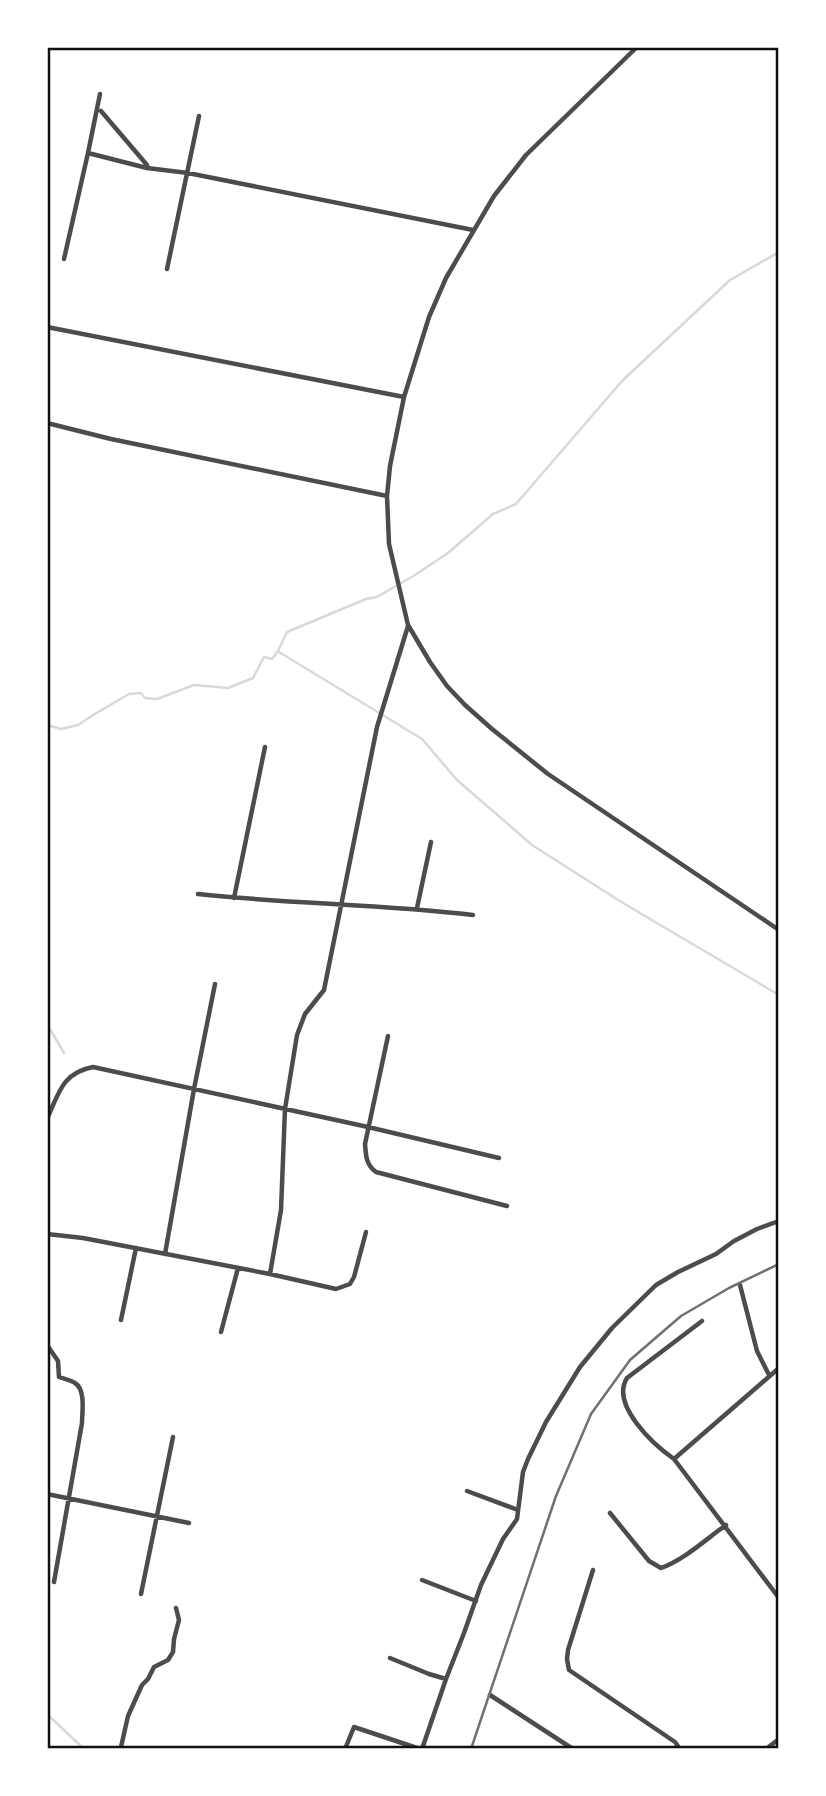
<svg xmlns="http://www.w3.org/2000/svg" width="826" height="1796" viewBox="0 0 826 1796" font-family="Roboto,sans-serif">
<rect width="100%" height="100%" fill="#fff"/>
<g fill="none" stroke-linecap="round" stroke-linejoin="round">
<path stroke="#d9d9d9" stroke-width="2.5" d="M279,652L422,739L457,780L532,845L623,903L779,995
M47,725L61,729L78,725L93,715L129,694L141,693L145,698L157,699L194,685L228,688L253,678L264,657L272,659L278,651L287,632L366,599L377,597L415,575L448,553L493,514L516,504L622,381L730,280L779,252
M47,1024L64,1053
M47,1714L84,1749"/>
<path stroke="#4c4c4c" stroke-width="4.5" d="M637,47L526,155L494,196L446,278L429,317L404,397L390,466L387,496L389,544L408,625L430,662L447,686L465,705L492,729L548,774L779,930
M101,111L147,165V168
M88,153L147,168L188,173L473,230
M64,259L88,153L100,94
M167,269L199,116
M47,327L404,397
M47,423L111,439L387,496
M198,894C290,904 382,904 473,915
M234,898L265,747
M417,908L431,842
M388,1036L365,1144C366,1156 366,1165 376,1172L507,1206
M47,1119C59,1093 62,1073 93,1067L368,1127L499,1158
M47,1234L83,1238L270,1274L336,1289L350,1284L354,1277L366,1232
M165,1254L194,1089L215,984
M270,1274L281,1210L285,1109L297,1035L305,1014L324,990L377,727L408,626
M740,1285L757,1351L769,1375
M121,1320L136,1248
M702,1321L627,1378C610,1405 654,1445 674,1459L779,1598
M221,1332L238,1268
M47,1345L58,1361L59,1377C64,1379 71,1380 75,1383C86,1390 82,1412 82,1423L54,1582
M674,1459L779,1368
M467,1491L518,1510
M47,1494L189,1523
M610,1513L649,1561L661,1568C685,1559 705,1540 726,1525
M593,1570L568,1650L567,1659L569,1670L675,1742L680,1749
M422,1580L476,1601
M141,1594L173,1437
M390,1658L429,1674L446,1679
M490,1695L573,1749
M119,1749L121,1747L128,1716L142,1685L148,1679L154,1667L168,1660L173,1652L174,1639L179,1620L176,1608
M345,1749L354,1727L420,1749
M422,1749L446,1679L464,1633L481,1585L503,1539L517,1519L523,1472L528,1459L546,1422L580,1367L612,1328L656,1285L678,1272L716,1254L734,1241L757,1229L779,1221
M766,1749L779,1739"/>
<path stroke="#707070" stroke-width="2.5" d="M471,1749L556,1496L591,1414L630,1360L681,1316L729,1288L779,1264"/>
</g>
<rect width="826" height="1796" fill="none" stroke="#ffffff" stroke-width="98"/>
<rect x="49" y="49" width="728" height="1698" fill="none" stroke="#111" stroke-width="2.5"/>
</svg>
